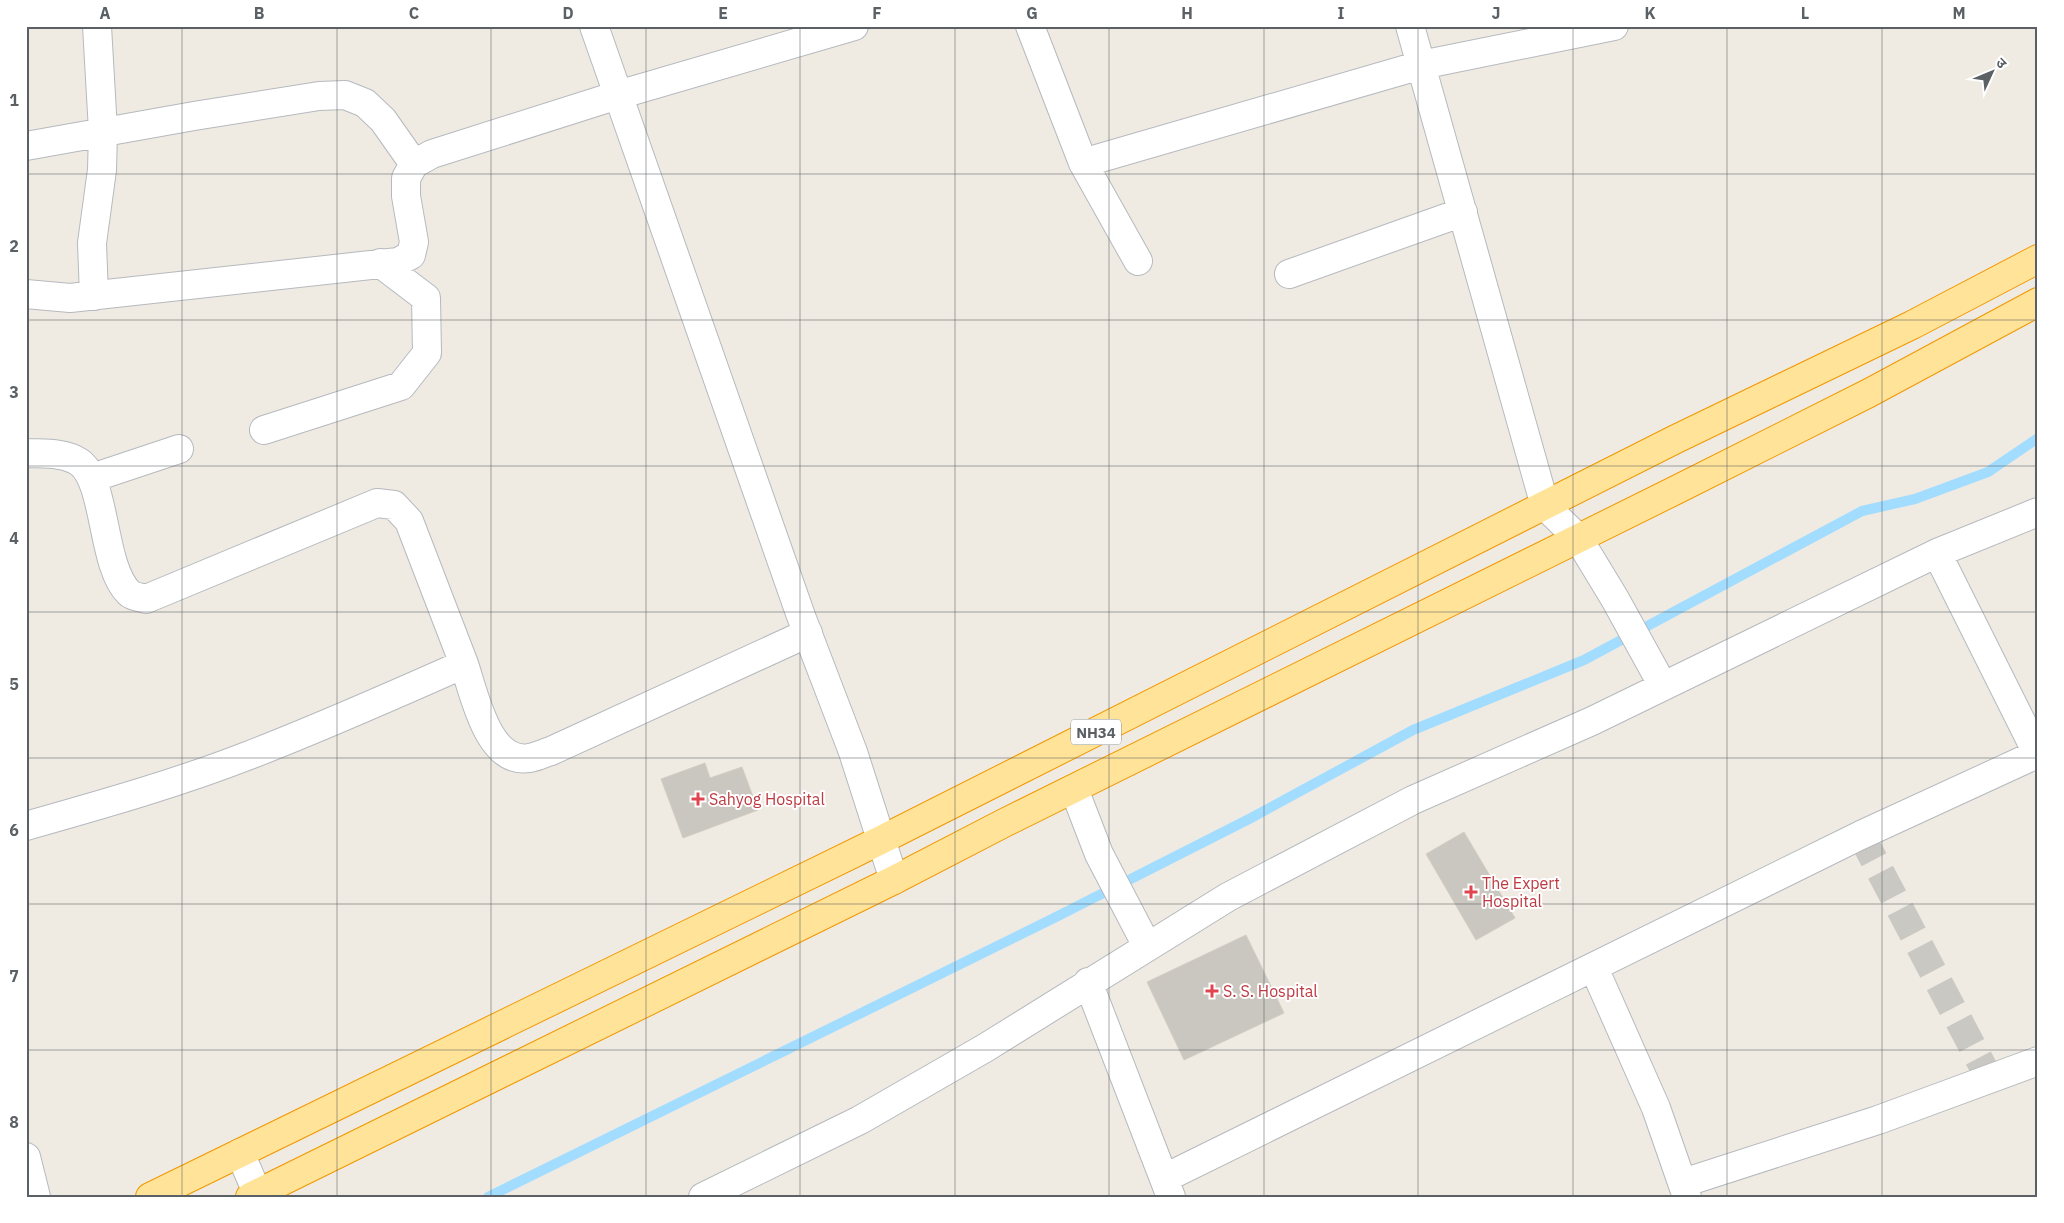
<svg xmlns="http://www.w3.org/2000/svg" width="2064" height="1223" viewBox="0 0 2064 1223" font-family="'IBM Plex Sans','Noto Sans Devanagari',sans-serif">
<rect width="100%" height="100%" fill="#efebe3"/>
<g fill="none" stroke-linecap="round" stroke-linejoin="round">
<path stroke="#a2dcff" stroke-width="10" d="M488,1197L1054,918L1251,818L1413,730L1584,660L1862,511L1915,499L1988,472L2038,438"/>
</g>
<path fill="#cac6c0" stroke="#d4cdc1" d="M705,763L710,778L742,767L758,810L683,838L661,779Z
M1464,832L1515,918L1476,940L1426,854Z
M1246,935L1284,1013L1184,1060L1147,982Z"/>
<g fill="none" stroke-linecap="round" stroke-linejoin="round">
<path stroke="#cac8c3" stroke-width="28" stroke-dasharray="28 14" stroke-linecap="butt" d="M1861,835L1990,1080"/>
<g stroke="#b6b9be" stroke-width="30">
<path id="minor" d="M1030,26L1083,163L1138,261
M1410,26L1545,506L1578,538L1615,599L1663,686
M26,146L194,116L319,96L345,95L365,103L383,120L414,164
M1083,163L1421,65L1614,26
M1289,274L1463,212
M26,294L70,298L398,262L411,255L414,242L406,196V178L414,164L432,154L618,95L854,26
M94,296L92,243L102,170L103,131L97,26
M264,430L401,386L427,353L426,298L380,263
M26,453C43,454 64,452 79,462C107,481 101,566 129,593C133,597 141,597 146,599L377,503L394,505L409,521L464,664C392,696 320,728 247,756C175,784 100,805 26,826
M92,478L179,449
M1937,553L2038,755
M464,664C474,693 488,765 529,758C537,757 544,753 551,751L808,633
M1074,789L1099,854L1147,946
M1594,968L1656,1108L1687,1197
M1088,982L1171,1197
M240,1153L259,1197
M26,1157L36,1197
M1165,1178L1861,835L2037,754
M1683,1183L1878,1120L2038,1061
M703,1197L860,1120L985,1048L1228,897L1413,800L1592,721L1937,553L2038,512"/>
</g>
<g stroke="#b6b9be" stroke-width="30">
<path id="tertiary" d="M594,26L801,616L853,752L894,880"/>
</g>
<g stroke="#f19800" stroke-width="30">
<path id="trunk" d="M150,1197L881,840L1676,439L1912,325L2038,259
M250,1197L894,880L1004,823L1676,490L1869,393L2038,302"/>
</g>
<use href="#minor" stroke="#fff" stroke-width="28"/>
<use href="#tertiary" stroke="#fff" stroke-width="28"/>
<use href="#trunk" stroke="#ffe398" stroke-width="28"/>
</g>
<path fill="none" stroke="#5b6064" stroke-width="1" stroke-opacity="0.55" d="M182,26V1197M337,26V1197M491,26V1197M646,26V1197M800,26V1197M955,26V1197M1109,26V1197M1264,26V1197M1418,26V1197M1573,26V1197M1727,26V1197M1882,26V1197M26,174H2038M26,320H2038M26,466H2038M26,612H2038M26,758H2038M26,904H2038M26,1050H2038"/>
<g fill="#e0444e" stroke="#fff" stroke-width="2">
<path d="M695.5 791.5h5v5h5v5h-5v5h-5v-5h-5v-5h5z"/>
<path d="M1468.5 884.5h5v5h5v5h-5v5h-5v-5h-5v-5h5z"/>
<path d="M1209.5 983.5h5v5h5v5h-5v5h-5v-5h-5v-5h5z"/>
</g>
<g text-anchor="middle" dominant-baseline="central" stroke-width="4" stroke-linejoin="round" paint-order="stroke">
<rect fill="#fff" stroke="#8c9092" stroke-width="1" x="1071" y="719.5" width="50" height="25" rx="4"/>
<g font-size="15" font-weight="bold" fill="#5b6064">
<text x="1096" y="732">NH34</text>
</g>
<g font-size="16" fill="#be3a42" stroke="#fff" text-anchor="start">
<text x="709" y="799">Sahyog Hospital</text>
<text x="1482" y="883">The Expert<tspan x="1482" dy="18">Hospital</tspan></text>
<text x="1223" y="991">S. S. Hospital</text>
</g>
</g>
<rect width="2064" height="1223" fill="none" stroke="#ffffff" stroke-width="55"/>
<g transform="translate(1992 72) rotate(46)" stroke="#ffffff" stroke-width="4" paint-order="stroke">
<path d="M0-4L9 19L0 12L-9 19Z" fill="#5b6064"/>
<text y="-8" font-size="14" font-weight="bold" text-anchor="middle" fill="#5b6064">उ</text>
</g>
<rect x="28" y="28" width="2008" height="1168" fill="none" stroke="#5b6064" stroke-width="2"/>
<g font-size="16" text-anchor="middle" font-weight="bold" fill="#5b6064">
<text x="105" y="19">A</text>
<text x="259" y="19">B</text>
<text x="414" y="19">C</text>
<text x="568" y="19">D</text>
<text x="723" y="19">E</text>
<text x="877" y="19">F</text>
<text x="1032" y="19">G</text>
<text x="1187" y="19">H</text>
<text x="1341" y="19">I</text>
<text x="1496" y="19">J</text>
<text x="1650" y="19">K</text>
<text x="1805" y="19">L</text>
<text x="1959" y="19">M</text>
<text x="14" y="106">1</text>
<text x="14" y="252">2</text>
<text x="14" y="398">3</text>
<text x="14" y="544">4</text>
<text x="14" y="690">5</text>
<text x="14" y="836">6</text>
<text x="14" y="982">7</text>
<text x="14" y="1128">8</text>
</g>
</svg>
